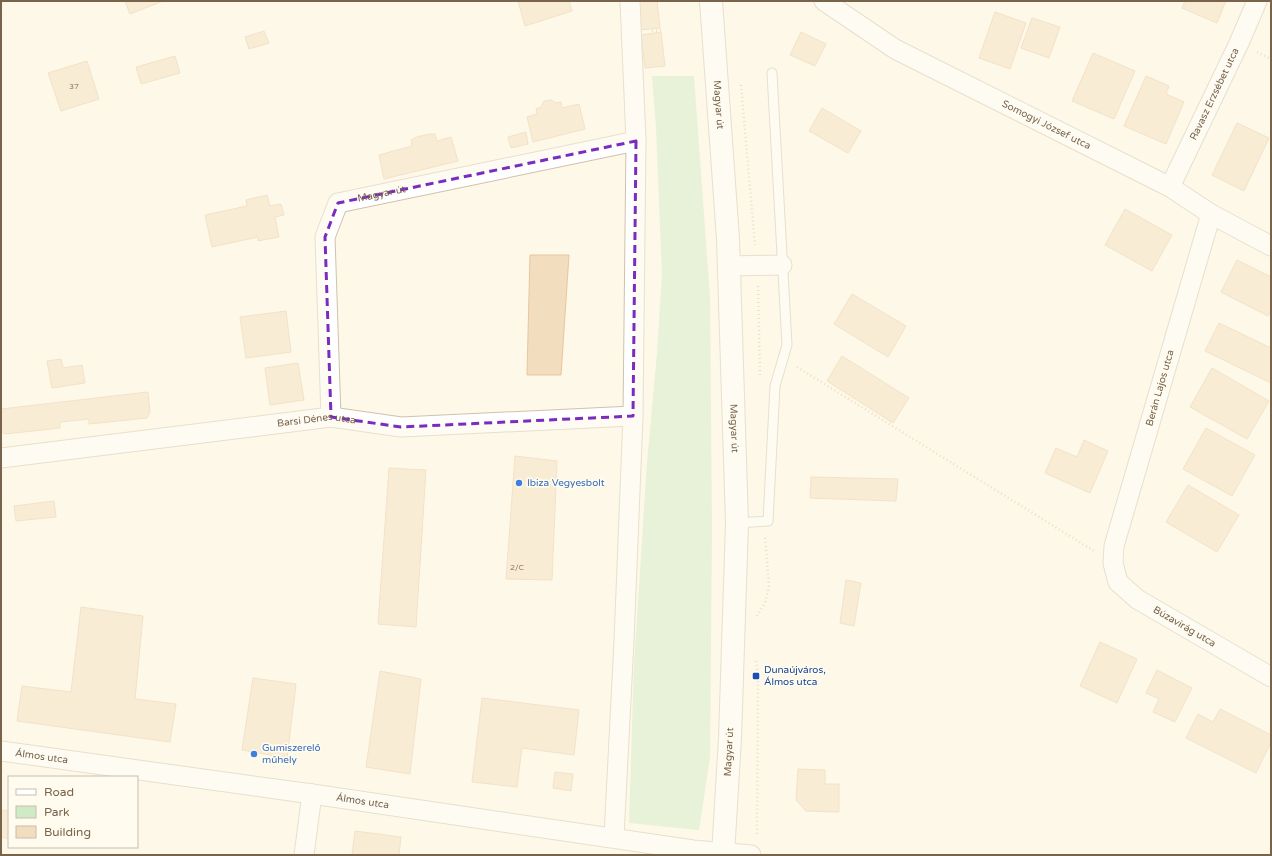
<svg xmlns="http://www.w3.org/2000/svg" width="1272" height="856" viewBox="0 0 1272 856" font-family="'Varela Round',sans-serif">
<rect width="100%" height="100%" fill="#fdf8e8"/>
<path fill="#ceebc5" d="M652,76H694L710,298L712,528L710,757L699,830L629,823L634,665L647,463L657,353L662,275L656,127Z"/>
<path fill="#f3ddbf" stroke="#e6c79f" d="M125,1H163L130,14Z
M518,1H569L572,11L525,26Z
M637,1H657L660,28L640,30Z
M1185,1H1226L1217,23L1182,8Z
M995,12L1026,23L1010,69L979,58Z
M1032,18L1060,27L1049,58L1021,48Z
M264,31L269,43L249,49L245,37Z
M661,32L665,66L645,68L641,35Z
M801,32L826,44L815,66L790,55Z
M1093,53L1135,71L1114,119L1072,101Z
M175,56L180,73L141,84L136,67Z
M87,61L99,99L61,111L48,73Z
M1146,76L1169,86L1166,94L1184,102L1166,144L1124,126Z
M551,100L556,103L561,102L562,108L579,104L585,129L533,142L527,117L537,114L536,109L541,107L544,101Z
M822,108L861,131L848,153L809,131Z
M1237,123L1269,138L1244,191L1212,175Z
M526,132L528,144L511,148L508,137Z
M429,134H435L437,141L451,137L458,161L384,179L379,155L412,146L411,140L417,137Z
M267,195L270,206L281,204L284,215L275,217L279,237L258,241V237L212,247L205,215L247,206L246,200Z
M1125,209L1172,235L1152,271L1105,245Z
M530,255H569L561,375H527Z
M1237,260L1271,277V310L1268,316L1221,292Z
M852,294L906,326L888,357L834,324Z
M286,311L291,352L246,358L240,317Z
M1219,323L1271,348V383L1205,351Z
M842,356L909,398L893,423L827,381Z
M61,359L63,368L82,365L85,383L52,388L47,361Z
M298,363L304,400L270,405L265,368Z
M1212,368L1269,401L1247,439L1190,407Z
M148,392L150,412L147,418L89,424V419L60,422V428L5,434L1,431V409Z
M1206,428L1255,455L1232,496L1183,469Z
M1084,440L1108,451L1090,493L1045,473L1056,448L1077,457Z
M515,456L557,461L552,580L506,579Z
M389,468L426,470L416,627L378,624Z
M811,477L898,479L896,501L810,498Z
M1188,485L1239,515L1217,552L1166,522Z
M54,501L56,517L16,521L14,506Z
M846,580L861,583L854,626L840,623Z
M81,607L143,616L135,699L176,704L170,742L17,721L22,686L71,692Z
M1100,642L1137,659L1117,703L1080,686Z
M1157,670L1192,688L1175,722L1153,712L1159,699L1146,693Z
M380,671L421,679L410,774L366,767Z
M253,678L296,684L287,758L242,750Z
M482,698L579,710L574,755L522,748L517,787L472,782Z
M1220,709L1271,735V742L1256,773L1186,738L1198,714L1213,722Z
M798,769L825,770V784H839V812L806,811L796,800Z
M555,772L573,774L571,791L553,788Z
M1,810L9,811V839L1,837Z
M355,831L401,837L399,855H352Z"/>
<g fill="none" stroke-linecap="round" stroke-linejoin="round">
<g stroke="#cfc2ad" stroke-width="11">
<path id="service" d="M737,523L768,521L775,386L787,345L772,73"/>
</g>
<g stroke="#cfc2ad" stroke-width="21">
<g id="minor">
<path id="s1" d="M824,1L895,49L1170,187L1211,214L1271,246"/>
<path id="s2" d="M1170,187L1239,43L1257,1"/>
<path id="s3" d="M1211,214L1114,546L1113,563L1118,582L1137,599L1271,677"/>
<path d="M729,266L782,265"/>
<path id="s4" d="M331,417L325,237L338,203L636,141"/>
<path id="s5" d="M1,458L331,417L401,427L633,416"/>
<path id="s6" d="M1,751L312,794L693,850L751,855"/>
<path d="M614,837L624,641L633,416L636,141L630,1"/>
<path d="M304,855L312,794"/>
</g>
</g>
<g stroke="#cfc2ad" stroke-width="24">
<g id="tertiary">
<path id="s7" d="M711,1L728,239L737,523L730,738L723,855"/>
</g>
</g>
<path stroke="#d8c0a1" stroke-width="2.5" stroke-dasharray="1 3" stroke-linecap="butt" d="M652,31L661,30
M1257,52L1271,59
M741,85L755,245
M758,286L760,377
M797,367L1094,551
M757,616L765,603L769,586L765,536
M756,661L758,676L757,836"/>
<use href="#service" stroke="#fff" stroke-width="9"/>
<use href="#minor" stroke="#fff" stroke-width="19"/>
<use href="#tertiary" stroke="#fff" stroke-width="22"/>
</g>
<path d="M0 0H1272V856H0ZM636,141L633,416L401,427L331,417L325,237L338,203Z" fill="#fdf8e8" fill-opacity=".55" fill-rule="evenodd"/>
<path fill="none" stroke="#7b2cbf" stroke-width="3" stroke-dasharray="8 5" stroke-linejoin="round" d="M636,141L633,416L401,427L331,417L325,237L338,203Z"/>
<g fill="#3f7fe0" stroke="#fffbee" stroke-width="1.5">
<circle cx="519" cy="483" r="4"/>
<circle cx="254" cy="754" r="4"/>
</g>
<rect fill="#1a4fb4" stroke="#fffbee" stroke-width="1.5" x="752" y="672" width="8" height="8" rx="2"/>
<g text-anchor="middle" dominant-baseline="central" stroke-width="3.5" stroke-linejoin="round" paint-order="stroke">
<g font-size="8" fill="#978268">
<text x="74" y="86">37</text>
<text x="517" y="567">2/C</text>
</g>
<g font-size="10" fill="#78634b" stroke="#fffbee">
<text stroke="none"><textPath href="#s2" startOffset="103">Ravasz Erzsébet utca</textPath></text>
<text stroke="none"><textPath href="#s7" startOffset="104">Magyar út</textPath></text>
<text stroke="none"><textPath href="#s1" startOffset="255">Somogyi József utca</textPath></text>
<text stroke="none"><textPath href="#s4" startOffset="261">Magyar út</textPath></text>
<text transform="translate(1160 388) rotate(-74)">Berán Lajos utca</text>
<text stroke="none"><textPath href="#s5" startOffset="318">Barsi Dénes utca</textPath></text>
<text stroke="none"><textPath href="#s7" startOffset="428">Magyar út</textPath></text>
<text stroke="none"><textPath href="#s3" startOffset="463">Búzavirág utca</textPath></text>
<text transform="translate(729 752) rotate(-87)">Magyar út</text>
<text stroke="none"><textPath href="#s6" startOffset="41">Álmos utca</textPath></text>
<text stroke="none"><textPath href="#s6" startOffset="365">Álmos utca</textPath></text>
</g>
<g font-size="10" fill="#366cbe" stroke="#fffbee" text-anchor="start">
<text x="527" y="483">Ibiza Vegyesbolt</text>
<text x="262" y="748">Gumiszerelő<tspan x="262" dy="12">műhely</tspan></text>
</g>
<g font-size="10" fill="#164399" stroke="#fffbee" text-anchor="start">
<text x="764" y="670">Dunaújváros,<tspan x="764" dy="12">Álmos utca</tspan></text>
</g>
</g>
<rect width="1272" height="856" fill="none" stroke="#78634b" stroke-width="4"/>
<rect x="8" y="776" width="130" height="72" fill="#fffbee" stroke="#c9bead"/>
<rect x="16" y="789" width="20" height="6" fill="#ffffff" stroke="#c9bead"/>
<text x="44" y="796" font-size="12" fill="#78634b">Road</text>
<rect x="16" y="806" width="20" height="12" fill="#ceebc5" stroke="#c9bead"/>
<text x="44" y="816" font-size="12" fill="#78634b">Park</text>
<rect x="16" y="826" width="20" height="12" fill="#f3ddbf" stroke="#c9bead"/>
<text x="44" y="836" font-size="12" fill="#78634b">Building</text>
</svg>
